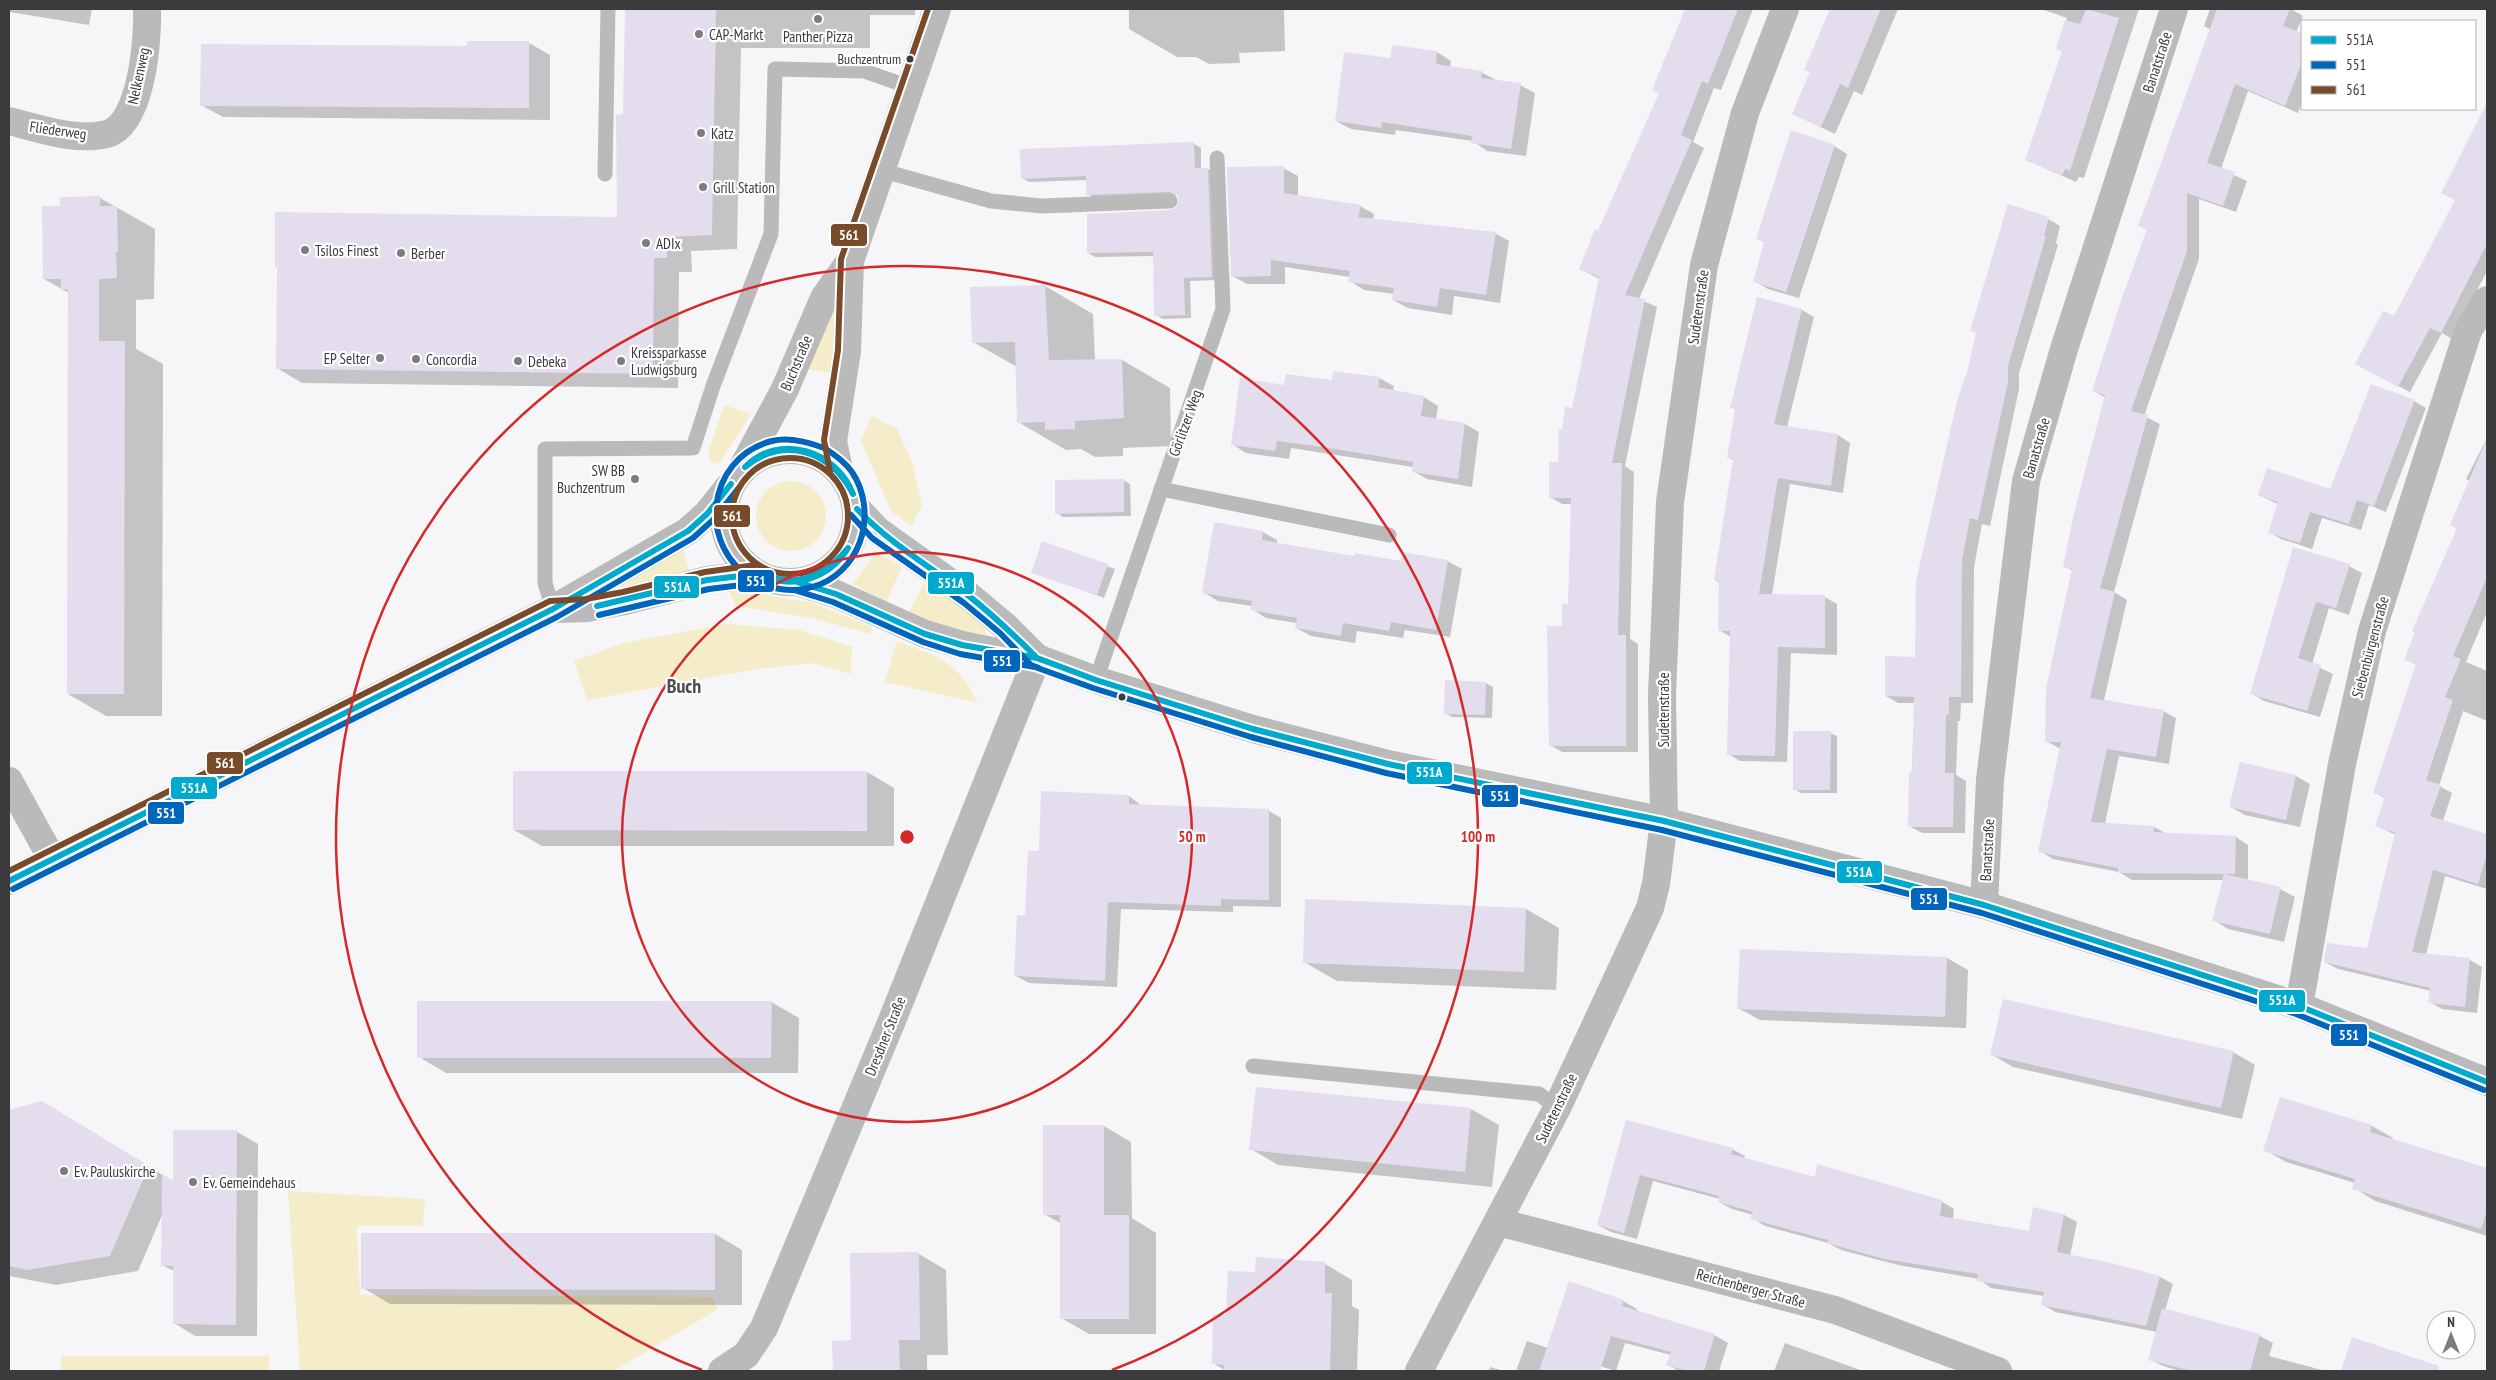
<svg xmlns="http://www.w3.org/2000/svg" width="2496" height="1380" viewBox="0 0 2496 1380" font-family="'PT Sans Narrow',sans-serif">
<rect width="100%" height="100%" fill="#f6f5f8"/>
<path fill="#f5edca" d="M826,309L841,311L832,373L803,369Z
M724,405L751,414L719,464L711,462L708,453Z
M871,416L897,429L913,464L922,507L911,526L891,511L861,441Z
M756 516a35 35 0 1 1 70 0a35 35 0 1 1-70 0Z
M683,550L690,575L624,595L619,585Z
M876,552L902,567L886,602L853,584Z
M924,583L983,618L988,645L907,616Z
M726,586L742,587L777,597L810,602L872,627L870,634L812,618L736,606Z
M726,624L799,630L852,647L851,674L811,663L752,670L587,700L574,661L624,643Z
M897,641C940,658 956,659 978,703L885,682Z
M288,1191L425,1199L423,1226H357L360,1295L711,1297L718,1309L614,1371H300Z
M61,1356H269V1371H61Z"/>
<path fill="#0003" d="M9,9H92L89,25L10,12Z
M626,9H915V15H870V48H741L737,249L691,251L692,272H679L678,388L302,383L277,368L618,218L624,115Z
M1129,9H1284L1285,51L1239,53L1240,63L1209,64L1196,57H1177L1129,29Z
M1686,9H1753L1721,90L1714,88L1693,142L1704,148L1639,299L1657,307L1625,466L1634,472L1630,639L1638,644V752H1562L1550,745L1563,627L1569,605L1572,504H1562L1550,497L1559,463L1563,431L1573,409L1600,279L1580,269L1599,232L1660,94L1653,90Z
M1831,9H1898L1862,95L1854,91L1835,134L1793,114L1811,73L1806,69Z
M2041,9H2139L2084,178L2079,177L2076,182L2027,160L2063,52L2057,48L2067,18Z
M2210,9H2291L2303,16L2296,32L2302,35V102L2298,113L2248,91L2221,169L2247,181L2236,212L2199,199V259L2144,416L2160,424L2114,592L2127,600L2104,700L2163,711L2176,718L2169,764L2119,756L2105,824L2154,827L2165,833L2236,837L2248,845V881L2280,889L2295,897L2284,942L2228,929L2214,920L2223,880H2132L2119,872L2053,859L2040,851L2061,749L2046,741L2073,571L2065,566L2106,398L2094,391L2148,230L2140,226L2211,30L2204,26Z
M529,43L550,55V120L223,117L201,105L468,47Z
M1393,47L1437,52L1451,61L1450,67L1481,72L1496,80L1520,85L1535,93L1526,156L1487,151L1473,141L1396,130L1395,135L1351,129L1336,121L1391,59Z
M2487,105V216L2442,192Z
M1194,144L1201,148V169H1208L1215,173L1219,280L1190,281L1191,318L1163,319L1156,315L1154,256L1095,257L1088,253L1171,212L1180,206L1179,195L1094,198L1088,194L1087,180L1029,182L1022,178Z
M1834,146L1847,154L1799,298L1768,289L1754,281L1765,243L1757,238Z
M1283,168L1298,176V197L1360,206L1374,214L1373,220L1495,233L1509,241L1500,303L1454,296L1452,315L1408,308L1393,300L1394,294L1364,290L1350,281V277L1285,267V284H1247L1232,276Z
M100,198L155,229L154,299L136,300V349L163,364L162,716H106L68,694L69,293L44,279L61,208Z
M2450,212L2487,231V271L2452,339L2442,333L2410,392L2367,370Z
M2048,219L2060,226L2056,243L2058,245L2019,373V389L1990,526L1982,524L1974,567L1973,703H1961L1960,721H1958L1956,775L1966,781L1965,833H1922L1909,826L1915,703H1898L1886,696L1916,658L1977,333L1972,330Z
M1045,286L1093,314L1095,360H1122L1170,388L1171,446L1123,448V456L1095,457L1081,449L1066,450L1018,422L1017,367L973,342Z
M1758,299L1802,310L1814,317L1787,427L1838,435L1850,443L1843,493L1790,484L1772,595L1825,597L1837,604V655L1791,653L1787,762L1740,761L1728,754L1731,637L1719,630L1720,583L1715,580L1734,461L1728,457L1736,410L1731,407Z
M1379,378L1394,386L1393,391L1424,397L1438,406L1436,420L1465,424L1479,432L1472,487L1427,479L1413,471V467L1291,448L1289,459L1246,453L1232,444L1285,386Z
M2414,401L2426,408L2386,512L2369,505L2361,530L2322,518L2312,549L2281,539L2269,532L2278,504L2259,495L2331,490Z
M2487,438V612L2466,662L2487,671V721L2463,711L2439,786L2452,793L2443,821L2487,835V889L2445,876L2426,955L2470,960L2482,967L2477,1013L2442,1009L2430,1002L2431,991L2338,969L2325,962L2368,949L2396,835L2377,826L2386,799L2374,792L2417,665L2406,659L2459,528L2470,481L2466,479Z
M1123,480L1130,484L1131,516L1063,517L1057,513Z
M1215,523L1263,532L1277,540V544L1355,558L1402,562L1447,561L1462,569L1450,637L1405,630L1403,638L1357,631L1355,643L1311,636L1296,628L1297,623L1266,618L1252,609V606L1218,601L1203,592Z
M1043,542L1115,569L1104,598L1033,572Z
M2294,548L2349,566L2362,573L2349,615L2329,608L2312,664L2333,674L2320,717L2264,701L2251,693Z
M1446,682L1486,683L1493,687L1492,718L1452,717L1445,713Z
M1830,733L1837,736V793H1801L1794,789Z
M2240,763L2296,776L2310,784L2300,827L2245,815L2231,807Z
M867,772L894,788V846H542L514,830Z
M1129,796L1141,805L1269,811L1281,818V907L1233,906V912L1121,909L1117,987L1029,983L1016,976L1040,853Z
M1526,909L1559,928L1556,990L1337,981L1304,962Z
M1947,958L1968,970L1966,1028L1760,1020L1738,1008Z
M771,1002L799,1018L798,1073H446L419,1057Z
M2233,1052L2255,1065L2242,1119L2013,1067L1991,1054Z
M1257,1088L1471,1109L1499,1125L1492,1187L1278,1165L1251,1149Z
M42,1102L174,1182L175,1131L237,1132L258,1144L257,1336H195L174,1323V1271L162,1265L163,1213L138,1271L56,1285L9,1276V1112Z
M1626,1121L1732,1149L1745,1156L1744,1159L1816,1178L1941,1201L1954,1209L1953,1219L2030,1232L2064,1215L2077,1222L2070,1256L2160,1277L2173,1284L2165,1310L2260,1336L2273,1343L2269,1356L2326,1371H2180L2163,1366L2149,1359L2157,1332L2055,1312L2042,1304L2044,1296L1991,1288L1979,1279L1898,1265L1841,1250L1828,1243L1765,1226L1752,1218L1753,1215L1732,1209L1719,1202L1720,1199L1653,1181L1637,1239L1611,1232L1598,1225Z
M1104,1126L1131,1142L1132,1218L1156,1233V1334H1089L1061,1318L1062,1224L1044,1214Z
M2372,1126L2393,1138L2392,1140L2487,1169V1236L2375,1201L2354,1188L2355,1183L2286,1162L2265,1150Z
M715,1234L742,1250V1305L390,1304L363,1288Z
M919,1254L946,1270L948,1355H927V1371H834L833,1342H852Z
M1325,1264L1352,1280V1306L1359,1310L1357,1371H1226L1213,1363L1228,1316Z
M1623,1301L1637,1309L1636,1312L1714,1335L1728,1343L1719,1371H1679L1668,1365L1671,1355L1625,1343L1616,1371L1572,1358L1567,1371H1516L1527,1341L1548,1348Z
M2353,1338L2402,1358L2398,1371H2342Z
M1785,1343L1863,1371H1774Z
M1490,1367L1504,1371H1489Z"/>
<path fill="#e3dded" d="M625,9H716L712,235L666,237L667,258H654L653,374L276,369L277,267H275V212L617,217L616,115L623,114Z
M1685,9H1738L1708,84L1702,81L1681,135L1692,140L1625,295L1645,299L1612,463H1622L1618,635H1626V746H1549L1547,626H1562V604H1568L1571,498H1549V462H1558L1559,429L1562,430L1565,406L1572,408L1599,277L1579,269L1595,229L1598,231L1659,93L1652,90Z
M1830,9H1881L1848,88L1840,84L1821,127L1792,114L1810,72L1804,70Z
M2086,9L2119,18L2070,171L2065,169L2062,175L2025,160L2062,51L2056,49L2065,20L2080,24Z
M2217,9H2290L2283,26L2302,33V62L2285,106L2235,84L2207,163L2235,172L2223,206L2187,193V251L2131,411L2148,415L2100,588L2115,592L2090,698L2164,710L2156,757L2107,749L2091,822L2154,826V832L2236,836L2235,874L2118,873V868L2038,852L2061,742H2045L2046,688L2072,569L2063,567L2074,513L2105,395L2092,391L2122,298L2147,229L2138,226Z
M467,41H529V108L200,106L201,44L467,46Z
M1392,45L1437,51L1436,64L1482,71L1481,78L1521,83L1511,149L1471,143L1472,136L1382,122L1381,128L1335,121L1344,52L1390,58Z
M2487,103V244L2441,333L2430,328L2398,387L2355,364L2383,311L2394,316L2455,200L2441,193Z
M1791,130L1835,145L1786,292L1753,282L1764,242L1756,239Z
M1194,142L1195,168H1208L1212,277L1184,278L1185,315L1154,316L1153,252L1087,253V214L1171,210L1178,205V196L1170,192L1086,195V176L1021,179L1020,149Z
M1284,166V193L1361,205L1358,217L1496,232L1486,295L1440,288L1437,307L1392,300L1394,288L1348,282L1350,271L1271,260V276L1231,277L1227,167Z
M100,196V206H117L118,252H116L117,278L99,279V341H125L124,694H67L68,289L61,290V279H43L42,206H60V197Z
M2008,204L2049,217L2044,236H2046L2008,366V382L1978,520L1970,518L1962,560L1961,697H1949V715H1946L1945,773H1954L1953,827H1908L1909,772H1912L1914,697L1885,696V656L1915,657L1916,581L1957,401L1968,369L1976,332L1970,331Z
M1045,285L1049,360L1122,359L1124,418L1075,421V429L1045,430V422L1017,423L1015,342L972,343L970,287Z
M1757,297L1802,309L1774,424L1838,434L1831,486L1778,478L1759,594L1825,595V648L1778,647L1775,756L1727,755L1730,631H1718L1719,581L1714,580L1733,459L1727,458L1735,409L1730,408Z
M1333,371L1380,377L1378,387L1424,396L1421,416L1465,423L1458,479L1412,472L1413,462L1323,447L1277,441L1275,451L1231,445L1240,378L1284,385L1286,374L1332,380Z
M2371,384L2415,400L2374,506L2357,500L2349,524L2310,512L2300,543L2268,533L2278,502L2258,495L2267,468L2330,489Z
M2487,438V577L2453,656L2461,659L2445,697L2453,700L2426,780L2441,785L2430,816L2487,834V854L2478,884L2433,870L2412,952L2470,958L2465,1007L2428,1003L2430,988L2324,962L2327,943L2367,948L2395,833L2375,826L2385,797L2373,793L2416,664L2404,660L2415,632L2412,631L2457,528L2450,525Z
M1124,479V512L1055,514V480Z
M1214,522L1263,531L1262,540L1354,556L1355,553L1401,561L1402,552L1448,560L1436,630L1391,622L1389,631L1343,623L1341,636L1295,628L1297,618L1250,610L1252,601L1202,593Z
M1042,541L1108,564L1097,595L1031,573Z
M2293,547L2350,564L2336,608L2316,602L2298,658L2321,665L2307,711L2250,694Z
M1445,680L1486,682L1485,715L1444,714Z
M1793,731H1831L1830,790H1793Z
M2240,762L2296,775L2286,820L2229,807Z
M513,771H867V831L513,830Z
M1041,791L1129,795V804L1269,809V900L1221,899V906L1108,902L1105,981L1014,976L1017,915H1025L1028,851H1039Z
M2224,874L2281,887L2270,934L2212,921Z
M1305,899L1526,908L1524,972L1303,963Z
M1740,949L1947,957L1945,1017L1737,1009Z
M2003,999L2234,1051L2221,1108L1990,1055Z
M417,1001H772L771,1058H417Z
M1256,1087L1471,1108L1465,1172L1249,1150Z
M2280,1097L2372,1125L2370,1132L2487,1168V1210L2481,1229L2352,1189L2355,1179L2263,1151Z
M42,1101L149,1166L110,1256L27,1270L9,1266V1110Z
M1626,1120L1733,1148L1731,1154L1815,1177L1817,1164L1942,1200L1940,1216L2029,1231L2033,1207L2064,1214L2057,1252L2111,1263L2160,1276L2146,1326L2041,1305L2044,1292L1977,1281L1978,1274L1884,1259L1827,1243L1828,1240L1750,1219L1753,1212L1718,1202L1719,1196L1640,1175L1624,1233L1597,1225Z
M1043,1125H1104V1215H1129V1319H1060V1215H1043Z
M173,1130H237L236,1325L173,1324V1266H161L162,1174L173,1181Z
M361,1233H715V1290L361,1289Z
M919,1252L920,1340H899L900,1371H833L832,1341L851,1340L850,1253Z
M1256,1257L1325,1262V1293H1332L1330,1371H1224V1365L1212,1364L1213,1314L1226,1315L1228,1271L1255,1272Z
M1569,1281L1624,1300L1622,1306L1715,1334L1704,1371H1687L1666,1365L1671,1352L1611,1336L1600,1371H1539Z
M2162,1308L2260,1334L2250,1371H2192L2148,1360Z
M2352,1337L2439,1366L2438,1371H2341Z"/>
<g fill="none" stroke-linecap="round" stroke-linejoin="round">
<path stroke="#bababb" stroke-width="15" d="M880,170L991,201L1042,206L1170,201
M605,174L608,9
M1161,489L1389,535
M553,609L545,583V449L693,448L713,386L771,234L775,69L864,71L910,87
M1096,680L1223,309L1217,158
M1253,1066L1539,1094L1557,1108"/>
<path stroke="#bababb" stroke-width="28" d="M9,121C38,128 76,142 107,134C142,124 148,39 147,9
M724 516a66 66 0 1 1 132 0a66 66 0 1 1-132 0Z
M743,467L785,389L824,298L850,261
M839,470L833,441L847,351L850,261L937,9
M857,509L878,531L969,596L1006,627L1037,658
M797,582L836,594L925,634L962,645L1016,656L1037,658L1096,680L1253,729L1388,764L1664,821L1984,905L2299,1006L2487,1082
M559,609L587,608L625,601L707,580L757,574
M9,781L52,859
M9,881L553,609L688,531L707,514L731,484
M1984,905L1990,780L2026,481L2064,349L2174,9
M2299,1006L2342,764L2372,631L2468,331L2487,300
M1498,1222L1835,1310L1998,1371
M722,1371L746,1355L764,1328L893,1018L1037,658
M1419,1371L1557,1108L1650,908L1656,884L1664,821L1662,695L1670,502L1704,265L1745,113L1785,9"/>
<g stroke="#fff" stroke-width="10">
<path id="bus-1" d="M745,467C779,432 837,451 853,494
M745,467C783,435 832,451 853,494
M857,509C890,544 931,567 969,596C993,615 1015,636 1037,658L1042,660
M759,573C795,589 824,578 848,548
M759,573C791,592 830,578 848,548
M797,582L836,594L925,634L962,645L1037,658L1096,680L1253,729L1388,764L1664,821L1984,905L2299,1006L2487,1082
M597,606L707,580L757,574
M9,881L553,609L688,531L707,514L731,484"/>
</g>
<g stroke="#fff" stroke-width="10">
<path id="bus-2" d="M824,448C808,442 788,437 772,441C705,458 696,549 756,581C777,592 798,593 821,584C864,565 877,510 852,472C845,462 836,456 826,449
M851,515L872,538L964,603L1000,633L1031,665L1039,668
M794,590L833,602L923,642L960,654L1035,667L1093,688L1251,737L1386,773L1662,830L1982,913L2296,1014L2484,1090
M599,615L709,589L758,583
M13,889L557,617L693,538L713,520L738,489"/>
</g>
<g stroke="#fff" stroke-width="10">
<path id="bus-3" d="M732 516a58 58 0 1 1 116 0a58 58 0 1 1-116 0Z
M830,472L824,440L838,350L841,259L928,9
M9,871L550,601L586,599L623,592L705,572L756,565"/>
</g>
<use href="#bus-1" stroke="#00a9ce" stroke-width="6"/>
<use href="#bus-2" stroke="#0065bd" stroke-width="6"/>
<use href="#bus-3" stroke="#7a4b2a" stroke-width="6"/>
</g>
<g fill="none" stroke="#d62828" stroke-width="2.5">
<circle cx="907" cy="837" r="285"/>
<path d="M702 1370A571 571 0 1 1 1112 1370"/>
</g>
<g fill="#7c7b7e" stroke="#fff" stroke-width="2">
<circle cx="818" cy="19" r="5"/>
<circle cx="699" cy="34" r="5"/>
<circle cx="701" cy="133" r="5"/>
<circle cx="703" cy="187" r="5"/>
<circle cx="646" cy="243" r="5"/>
<circle cx="305" cy="250" r="5"/>
<circle cx="401" cy="253" r="5"/>
<circle cx="380" cy="358" r="5"/>
<circle cx="416" cy="359" r="5"/>
<circle cx="518" cy="361" r="5"/>
<circle cx="621" cy="361" r="5"/>
<circle cx="635" cy="479" r="5"/>
<circle cx="64" cy="1171" r="5"/>
<circle cx="193" cy="1182" r="5"/>
</g>
<g fill="#3b3a3c" stroke="#fff" stroke-width="2">
<circle cx="910" cy="59" r="4.5"/>
<circle cx="1122" cy="697" r="4.5"/>
</g>
<g text-anchor="middle" dominant-baseline="central" stroke-width="4.5" stroke-linejoin="round" paint-order="stroke">
<g font-size="14" fill="#3b3a3c" stroke="#fff" text-anchor="end">
<text x="901" y="59">Buchzentrum</text>
</g>
<g font-size="15" fill="#3b3a3c" stroke="#fff" text-anchor="start">
<text x="709" y="34">CAP-Markt</text>
<text x="818" y="36" text-anchor="middle">Panther Pizza</text>
<text x="711" y="133">Katz</text>
<text x="713" y="187">Grill Station</text>
<text x="656" y="243">ADIx</text>
<text x="315" y="250">Tsilos Finest</text>
<text x="411" y="253">Berber</text>
<text x="631" y="352">Kreissparkasse<tspan x="631" dy="17">Ludwigsburg</tspan></text>
<text x="370" y="358" text-anchor="end">EP Selter</text>
<text x="426" y="359">Concordia</text>
<text x="528" y="361">Debeka</text>
<text x="625" y="470" text-anchor="end">SW BB<tspan x="625" dy="17">Buchzentrum</tspan></text>
<text x="74" y="1171">Ev. Pauluskirche</text>
<text x="203" y="1182">Ev. Gemeindehaus</text>
</g>
<g font-size="15" fill="#3b3a3c" stroke="#fff">
<text transform="translate(2157 62) rotate(-72)">Banatstraße</text>
<text transform="translate(138 76) rotate(-78)">Nelkenweg</text>
<text transform="translate(58 130) rotate(8)">Fliederweg</text>
<text transform="translate(1698 307) rotate(-82)">Sudetenstraße</text>
<text transform="translate(796 363) rotate(-67)">Buchstraße</text>
<text transform="translate(1185 423) rotate(-70)">Görlitzer Weg</text>
<text transform="translate(2036 448) rotate(-74)">Banatstraße</text>
<text transform="translate(2370 647) rotate(-75)">Siebenbürgenstraße</text>
<text transform="translate(1663 710) rotate(-90)">Sudetenstraße</text>
<text transform="translate(1987 850) rotate(-87)">Banatstraße</text>
<text transform="translate(885 1036) rotate(-68)">Dresdner Straße</text>
<text transform="translate(1556 1108) rotate(-64)">Sudetenstraße</text>
<text transform="translate(1751 1288) rotate(15)">Reichenberger Straße</text>
</g>
<g font-size="20" font-weight="bold" fill="#4d4b50" stroke="#fff">
<text x="684" y="686">Buch</text>
</g>
</g>
<circle cx="907" cy="837" r="8" fill="#d62828" stroke="#fff" stroke-width="2.5"/>
<g font-size="15" text-anchor="middle" font-weight="bold" fill="#d62828" stroke="#fff" stroke-width="4.5" stroke-linejoin="round" paint-order="stroke">
<text x="1192" y="842">50 m</text>
<text x="1478" y="842">100 m</text>
</g>
<g stroke="#fff" stroke-width="2">
<rect x="830" y="223" width="38" height="24" rx="5" fill="#7a4b2a"/>
<rect x="713" y="504" width="38" height="24" rx="5" fill="#7a4b2a"/>
<rect x="737" y="569" width="38" height="24" rx="5" fill="#0065bd"/>
<rect x="927" y="571" width="48" height="24" rx="5" fill="#00a9ce"/>
<rect x="653" y="575" width="47" height="24" rx="5" fill="#00a9ce"/>
<rect x="983" y="649" width="38" height="24" rx="5" fill="#0065bd"/>
<rect x="206" y="751" width="38" height="24" rx="5" fill="#7a4b2a"/>
<rect x="1406" y="761" width="47" height="24" rx="5" fill="#00a9ce"/>
<rect x="170" y="776" width="48" height="24" rx="5" fill="#00a9ce"/>
<rect x="1481" y="784" width="38" height="24" rx="5" fill="#0065bd"/>
<rect x="147" y="801" width="38" height="24" rx="5" fill="#0065bd"/>
<rect x="1836" y="860" width="47" height="24" rx="5" fill="#00a9ce"/>
<rect x="1910" y="887" width="38" height="24" rx="5" fill="#0065bd"/>
<rect x="2258" y="989" width="48" height="24" rx="5" fill="#00a9ce"/>
<rect x="2330" y="1023" width="38" height="24" rx="5" fill="#0065bd"/>
</g>
<g font-size="14" text-anchor="middle" font-weight="bold" fill="#fff">
<text x="849" y="240">561</text>
<text x="732" y="521">561</text>
<text x="756" y="586">551</text>
<text x="951" y="588">551A</text>
<text x="677" y="592">551A</text>
<text x="1002" y="666">551</text>
<text x="225" y="768">561</text>
<text x="1429" y="777">551A</text>
<text x="194" y="793">551A</text>
<text x="1500" y="801">551</text>
<text x="166" y="818">551</text>
<text x="1859" y="877">551A</text>
<text x="1929" y="904">551</text>
<text x="2282" y="1005">551A</text>
<text x="2349" y="1040">551</text>
</g>
<rect width="2496" height="1380" fill="none" stroke="#3b3a3c" stroke-width="20"/>
<rect x="2301" y="20" width="175" height="90" fill="#ffffff" stroke="#b1b0b1"/>
<rect x="2311" y="36" width="25" height="8" fill="#00a9ce" stroke="#b1b0b1"/>
<text x="2346" y="45" font-size="15" fill="#3b3a3c">551A</text>
<rect x="2311" y="61" width="25" height="8" fill="#0065bd" stroke="#b1b0b1"/>
<text x="2346" y="70" font-size="15" fill="#3b3a3c">551</text>
<rect x="2311" y="86" width="25" height="8" fill="#7a4b2a" stroke="#b1b0b1"/>
<text x="2346" y="95" font-size="15" fill="#3b3a3c">561</text>
<g transform="translate(2451 1335)"><circle r="24" fill="#ffffff" stroke="#b1b0b1"/>
<path d="M0-4L9 19L0 12L-9 19Z" fill="#7c7b7e"/>
<text y="-8" font-size="14" font-weight="bold" text-anchor="middle" fill="#3b3a3c">N</text>
</g>
</svg>
